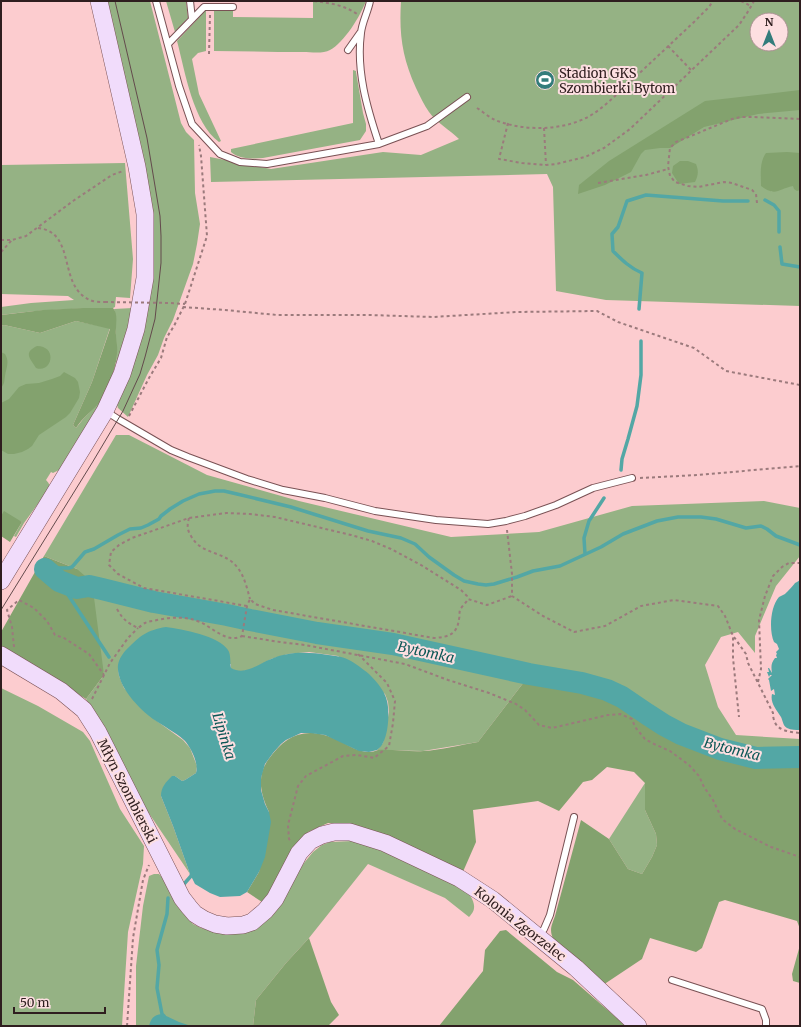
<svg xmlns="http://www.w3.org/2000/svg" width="801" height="1027" viewBox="0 0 801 1027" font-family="Merriweather,serif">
<rect width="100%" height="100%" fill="#fccccf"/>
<path fill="#95b284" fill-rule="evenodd" d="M106,1H150L181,123L186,132L194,140L195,193L200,224L197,244L193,264L173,320L164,338L158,355L147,375L128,417L118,408L117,405L149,291Z
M166,1H186L188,18L175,32Z
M313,1H366C361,15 344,43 330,50C323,54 311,52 303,52C273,52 243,51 214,51V10H233V17L313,18Z
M401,1H800V306L606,300L556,291L553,187L547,174L211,182L210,157L271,169L383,152L421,155L459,139C450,130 437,123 429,112C424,105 420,96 416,88C402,57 399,34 401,1ZM757,20H781V44H757Z
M206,10V51L198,53L192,59L199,94L221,141L219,142C193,123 185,71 177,41Z
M353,70L356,71V72L363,113L366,124V131L360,140L263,158C252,159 239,159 231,152V149L353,123Z
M125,163L133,259L130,298L116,297L115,307L113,308C75,308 38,310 1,315V307L31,303L74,300L68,296L1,294V165Z
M133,308L122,347L116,364C117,354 116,347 116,338C115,328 117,319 114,309Z
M76,321L110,328L92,382L73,425L76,428L84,418L101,400L88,425L59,470L53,473L51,472L46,480C50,484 50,486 48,490L24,523L16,537L14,536L22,522L1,516V326L4,325L40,333Z
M116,435H129L207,475L299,501L451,537L539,532L632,506L764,501L800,508V556L776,586L755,636V653L738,632L721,637L705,665L718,707L736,735L800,739V765L769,766L736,761L688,746L664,735L615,702L588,694L524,682L478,742L423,751L377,750L383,743L389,712L388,702L385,694L338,656L309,652L288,654L271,659L253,669L244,671H236L231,669V664L118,668L119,676L124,688L154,719L183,740L190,748L197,766L196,773L185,780L182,781L175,776L161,796L173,826L190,874L144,806L117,751L86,699L104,675L77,569L44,556Z
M1,688L38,706L83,732L90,741L120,809L144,846L143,864L128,932L122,1026H1Z
M645,783V810L656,834L657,845L652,857L642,874L628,869L609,839Z
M352,841L375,846L464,888C469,893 475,901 474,908C474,911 471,915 469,917L445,898L368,864L309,938L286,963L256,1000L253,1026H136V966L143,906L149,876L154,874H159L164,879L177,906L193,924L201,928L218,932L268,919L304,863L313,852L322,845L330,842Z"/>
<path fill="#83a26e" d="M800,90V110L758,114L704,127L670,148H660L645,150L641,154L631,172L605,185L578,194L579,185L609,161L705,101Z
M787,152L800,153V190L797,191L794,189L793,186C778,189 776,197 761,186C761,175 759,163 766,153Z
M680,161H688L696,164C699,171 698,176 695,182L679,184L672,173L673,166Z
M83,308H113C119,315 115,326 116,335C116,341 118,347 117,353C117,366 107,393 99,403C91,412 83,417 76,428L73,425L92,382L110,329L76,321L40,333L4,325L1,326V315L43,310Z
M37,346C58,346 52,374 36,368C30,358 23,353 37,346Z
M1,352L5,354C10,362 6,368 5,376C4,382 5,383 1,388Z
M64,372L75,378L78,382L80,392L79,398L70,413L66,417L39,435L32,446L28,449L22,452L14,454H8L1,450V403L9,399L19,387L26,384L39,383L52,379L60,376Z
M4,511L22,522L10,542L1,536V516Z
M44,556L77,569L92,582L104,675L86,699L1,646V632Z
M524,682L588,694L615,702L664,735L688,746L736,761L769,766L800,765V929L797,921L725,900L719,902L702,948L696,952L650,938L642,959L603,985L554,941C549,930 551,927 555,916L581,820L609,839L628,869L642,874L652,857L657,845L656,834L645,810V783L634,772L607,767L592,780L583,782L559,811L538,801L473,810L476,842L462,874L352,824L328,823L308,832L290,853L268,896L262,902L247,892L259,872L269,812C261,795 256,777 268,760C287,733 307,726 338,740C348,745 358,752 369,752C372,752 375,751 378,750C393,749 408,752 424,751C441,750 460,745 478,742Z
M506,930L557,972L573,980L626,1026H439L483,971L485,950L500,931Z
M309,938L331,1002L339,1015L328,1026H253L256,1000L286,963Z
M800,945V983L793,981L792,974Z"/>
<path fill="#53a7a5" d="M800,580V730C796,730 791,730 787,728C783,726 783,721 781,717C776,709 770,703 772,694L775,695L774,689L771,691L769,680L768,679L772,675H770L769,677L767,672H769L768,668H769L772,673C771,667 771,663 775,658H777L776,655L777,654L776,652L779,649L777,644L774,642C769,631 770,607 779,597C781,596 783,595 785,594C788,591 793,586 795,583L797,582Z
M166,627C182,629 219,636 228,650C231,654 230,663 231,668C245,676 258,664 271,659C289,651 309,652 328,655C335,656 342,656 349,660C355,663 363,669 369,674C378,683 387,693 388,707C389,718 388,733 383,743C382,746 379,748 377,750L369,752L359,751L325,735L310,733H301L286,740L281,744L273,753L265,764L261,778V790L265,804L269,812L271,822L265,857L259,872L247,892L240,896L220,897L210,893L195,884L190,874L173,826L161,796C161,787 166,782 172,776H175L182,781L185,780L196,773C199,764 191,747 184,740C175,732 163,726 153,719C138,708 116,685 118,665C119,659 123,653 127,649C140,636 147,630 166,627Z
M162,1014L179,1022L191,1026H149C151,1018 154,1015 162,1014Z"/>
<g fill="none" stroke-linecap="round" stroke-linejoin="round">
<path stroke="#53a7a5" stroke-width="3.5" d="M765,200L774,205L779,211V232
M780,247L782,264L800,267
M639,309L642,273C630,268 622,260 613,251L612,234L618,227L627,201L646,195L723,201H748
M621,470L622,459L628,439L637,406L641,375V341
M585,554L584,538L589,521L604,498
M45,569L53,568H69L72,567L85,552L94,549L118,535L130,529L141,528L148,525L159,519L161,516L170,509L183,501L199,494L215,491H224L237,494L291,507L368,531L401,538L415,544L429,557L454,575L464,581L478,584L486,585L494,584L517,577L533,571L560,566L601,547L623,534L657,521L678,517H701L716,519L746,528L761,526L767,529L776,536L800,545
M59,581L109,657
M184,884L191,876L192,872
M164,1016L162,1014L157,988L159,965L157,950L167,914L168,898"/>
<path stroke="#53a7a5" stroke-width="22" d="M45,569L59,581L77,588L89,586L102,589L154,602L227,615L250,620L317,633L393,644L529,674L582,683L607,690L622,697L647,714L664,725L681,734L720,749L756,758L800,757"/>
<g stroke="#795154" stroke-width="8">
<path id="lane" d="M156,1L179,86L192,124L220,154L240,162L267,164L379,144L427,126L467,97
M190,1L192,19
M370,1C368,12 362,22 361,33C356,71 367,108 379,144
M168,44L204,7H233
M348,50L360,33
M107,412L118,419L171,450L188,457L247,479L283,490L325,498L375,511L436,520L488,524L506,521L525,516L556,505L593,488L632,478
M539,935L544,929L550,915L574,817
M672,980L762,1009L766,1020V1026"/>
</g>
<g stroke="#795154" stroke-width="18">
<path id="secondary" d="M1,581L105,411L122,374L136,329L145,278V214L137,167L99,1
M1,655L61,691L84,710L98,732L182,898L189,907L195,914L203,919L215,924L227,926L243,925L252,922L265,911L275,899L299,853L310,841L322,835L334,832H350L385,843L459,878L493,900L576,968L638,1026"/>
</g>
<path stroke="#9b7a7c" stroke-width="2" stroke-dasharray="3 3" stroke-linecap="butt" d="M314,1C330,3 344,5 357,14
M741,1L751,6
M668,46L692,71
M209,54L210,15
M477,108C483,112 489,117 495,120C523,131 559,131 586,118C596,113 605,105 613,98L694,22L709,7L713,1
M508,123L499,159L522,163L546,165L556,164L585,157L604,148L630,129L739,25L749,10L754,1
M544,128L546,165
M598,183L646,175L668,169
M757,203L756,194L752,190L732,183L724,182L698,187L688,186L675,182L670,176L668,166L670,148L676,142L686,138L732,119L741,117H753L800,119
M38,228C77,232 57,286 90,300C94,302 100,302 105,302
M1,240H12L26,236L73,201L112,175L123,171
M1,252L12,240
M171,303L185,304
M183,307L225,310L277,315H369L433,317L517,312L597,311L618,322L694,348L726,371L800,385
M129,416L149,378L161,358L167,337L174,326L185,304L207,236L201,156L199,145
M640,478L698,475L800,466
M189,518C187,525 187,530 191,536C201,555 225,551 237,567C244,575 247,588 250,599
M507,530L512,574V596L543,616L574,632L605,626L641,606L674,600L718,606L725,616L733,636V658L739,717
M247,606L144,588L118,574L109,565L111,552L119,545L132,538L189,518L226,513L250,514L275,517L351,535L372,541L391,549L421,565L461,590L467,596L468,599
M117,609C123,620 128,623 138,628C140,627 143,624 145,623C149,621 153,621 157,620C172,617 185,616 200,622C212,627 227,644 242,636L247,606L250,599L255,604L273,610L434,638C448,637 457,635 459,619C460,616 459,613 460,610C462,606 466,603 468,599L487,605L512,596
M242,636L280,642L305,645L405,664L448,680L489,693L516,704L525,710L539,725L552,728L608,715L620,714L632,719L635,727L645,739L654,744L670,751L689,765L699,776L704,787L713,800L722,819L735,829L771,847L800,857
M734,637L746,654L748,663L773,713C773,715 773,717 774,720C777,731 790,732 800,733
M14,647L12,627L7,610L19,600L34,608L47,621L55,635L64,638L89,654L104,675
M758,682L761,669L759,620L765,596L773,576L782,567L789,563H800
M92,699L110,663L128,638L138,628
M290,840L289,839L288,825L298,786L306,776L343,756L357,755L374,758L389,746L393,723L395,701L387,683L358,654
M127,1026L133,938L143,880L149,865"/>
<use href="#lane" stroke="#fff" stroke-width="6"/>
<use href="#secondary" stroke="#f1dcfb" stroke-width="17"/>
<path stroke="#634a4c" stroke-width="1" d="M1,610L92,463L123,411L140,374L145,357L155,319L161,263V236L160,216L147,138L115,1"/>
<path stroke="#9b7a7c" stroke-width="2" stroke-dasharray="3 3" stroke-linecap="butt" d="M105,302L171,303"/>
</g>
<defs>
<g id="stadium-disc" transform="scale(1)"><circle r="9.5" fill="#337c7b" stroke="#fddfe1"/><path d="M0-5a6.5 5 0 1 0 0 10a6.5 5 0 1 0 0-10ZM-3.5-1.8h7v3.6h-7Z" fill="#fff"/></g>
</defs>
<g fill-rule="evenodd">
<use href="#stadium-disc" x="545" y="80"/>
</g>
<g text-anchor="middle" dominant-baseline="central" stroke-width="4" stroke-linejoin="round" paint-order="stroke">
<g font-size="13" fill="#2f1e1f" stroke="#fddfe1" text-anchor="start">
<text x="559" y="73">Stadion GKS<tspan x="559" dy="15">Szombierki Bytom</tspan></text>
</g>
<g font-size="13" fill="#2f1e1f" stroke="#fddfe1">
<text transform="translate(127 791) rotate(63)">Młyn Szombierski</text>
<text transform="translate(520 924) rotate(38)">Kolonia Zgorzelec</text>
</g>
<g font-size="14" font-style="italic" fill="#0c5756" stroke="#fddfe1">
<text transform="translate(426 652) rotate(12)">Bytomka</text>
<text transform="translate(224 736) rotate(73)">Lipinka</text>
<text transform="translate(732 749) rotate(14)">Bytomka</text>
</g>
</g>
<rect width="801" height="1027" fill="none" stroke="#2f1e1f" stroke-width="4"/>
<g transform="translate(769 32)"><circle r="19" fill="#fddfe1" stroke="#ab9293"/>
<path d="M0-3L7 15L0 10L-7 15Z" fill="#337c7b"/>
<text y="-6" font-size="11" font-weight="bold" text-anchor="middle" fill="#2f1e1f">N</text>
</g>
<path d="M14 1007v6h91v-6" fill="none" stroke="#2f1e1f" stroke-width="2"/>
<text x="20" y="1007" font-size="12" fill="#2f1e1f" stroke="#fddfe1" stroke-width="3" paint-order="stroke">50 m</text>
</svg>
